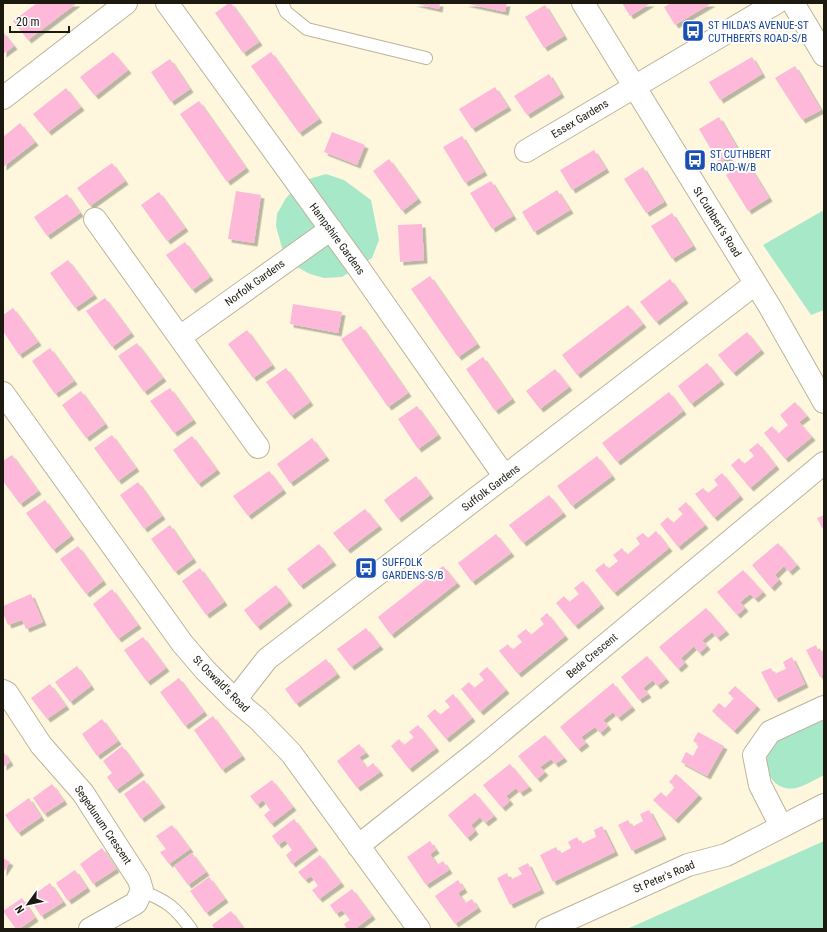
<svg xmlns="http://www.w3.org/2000/svg" width="827" height="932" viewBox="0 0 827 932" font-family="'Roboto Condensed',sans-serif">
<defs>
<filter id="shadow"><feDropShadow dx="3.5" dy="3.5" stdDeviation="0" flood-color="#0004"/></filter>
</defs>
<rect width="100%" height="100%" fill="#fef7dd"/>
<path fill="#a7e8c8" d="M326,174L344,180L371,200L379,240L372,258L342,277L324,278L310,274L297,267L282,248L276,226L277,214L286,198L298,185L309,179Z
M824,210V310L811,315L763,245Z
M824,717V775C816,779 805,786 796,788C771,793 758,763 772,744C777,737 814,722 824,717Z
M824,841V929H627Z"/>
<path fill="#feb8da" filter="url(#shadow)" d="M37,3H77L28,40L13,21Z
M229,3H231L259,42L243,53L215,13Z
M413,3H440L439,9Z
M464,3H507L505,12Z
M622,3H651L630,16Z
M671,3H712L675,25L664,7Z
M545,5L564,36L544,48L525,17Z
M3,32L14,46L3,54Z
M113,52L128,70L95,96L80,77Z
M271,52L319,119L299,133L251,66Z
M752,57L762,74L720,100L709,82Z
M170,59L190,89L171,102L151,72Z
M795,66L821,110L802,120L775,78Z
M549,74L561,94L527,115L514,96Z
M495,87L508,107L472,129L459,109Z
M66,88L81,107L48,132L33,114Z
M199,101L246,168L227,182L180,114Z
M719,117L739,151L719,163L699,129Z
M20,123L35,142L3,167V137Z
M332,132L365,145L357,165L324,152Z
M462,136L484,172L465,183L443,147Z
M594,150L606,169L572,190L560,170Z
M389,159L418,199L402,211L373,171Z
M747,162L769,198L748,211L726,175Z
M112,163L125,181L90,206L77,188Z
M643,167L664,202L646,213L624,179Z
M491,181L513,216L492,229L470,193Z
M557,190L570,210L534,232L522,212Z
M236,191L261,195L254,243L228,239Z
M159,192L185,228L167,241L141,205Z
M67,194L80,213L47,236L34,217Z
M672,213L693,246L672,259L651,226Z
M422,224L424,260L400,262L398,225Z
M185,242L210,277L192,290L166,255Z
M68,260L94,295L75,308L50,273Z
M430,276L477,344L458,357L411,289Z
M670,279L685,300L656,322L640,302Z
M105,298L131,333L112,347L86,311Z
M293,304L342,312L338,333L290,324Z
M628,305L643,324L577,375L562,355Z
M13,308L38,342L19,355L3,331V315Z
M361,326L408,393L388,407L341,339Z
M247,330L272,365L253,378L228,344Z
M747,332L761,350L733,373L718,355Z
M137,343L163,378L144,392L118,356Z
M50,348L74,381L55,394L32,361Z
M483,357L512,399L495,411L466,369Z
M707,363L721,381L691,404L678,386Z
M286,368L310,402L291,416L266,382Z
M555,369L569,387L540,409L526,391Z
M170,388L193,420L174,433L150,401Z
M81,391L105,424L86,438L62,405Z
M669,392L683,411L617,462L602,443Z
M795,402L807,416L799,422L812,437L785,459L764,433L772,426L778,434L788,425L780,415Z
M417,406L438,435L418,449L398,419Z
M112,435L136,468L118,481L94,448Z
M192,436L217,470L198,484L173,450Z
M312,438L326,457L290,483L277,464Z
M758,443L776,466L750,488L731,465L739,458L744,464L754,456L749,450Z
M12,455L38,491L20,504L3,481V461Z
M597,456L612,476L572,506L557,486Z
M269,471L283,490L248,516L233,496Z
M722,473L740,496L714,518L695,494L703,488L708,493L718,485L714,480Z
M416,476L430,495L398,519L384,500Z
M138,482L162,516L144,529L120,495Z
M549,495L563,513L523,543L509,525Z
M45,500L71,536L53,550L26,513Z
M686,502L705,525L678,547L660,524L668,517L673,523L683,514L678,509Z
M365,509L379,526L347,550L333,533Z
M824,515V527L822,528L817,518Z
M170,525L193,559L175,572L151,539Z
M656,531L669,548L614,593L595,570L604,563L608,569L618,561L613,555L622,548L627,555L640,544L636,538L643,533L648,538Z
M496,534L511,553L472,582L458,563Z
M778,543L797,565L789,572L784,566L775,575L779,580L771,588L752,565Z
M319,544L333,562L300,586L287,569Z
M78,546L103,581L86,594L60,559Z
M443,566L457,583L391,635L378,617Z
M200,568L224,602L206,615L182,581Z
M743,570L763,592L755,599L750,594L740,602L745,608L737,615L717,592Z
M583,581L601,605L575,626L556,603L564,596L569,602L579,594L574,588Z
M276,585L289,602L257,627L244,610Z
M112,589L138,625L118,639L93,604Z
M31,594L43,622L26,629L22,620L8,625L3,613V606Z
M706,608L726,631L717,638L712,632L702,640L707,646L699,653L694,646L681,658L685,663L678,669L659,647Z
M547,613L565,636L518,674L499,651L508,644L512,650L522,642L517,636L526,629L531,635L544,624L540,619Z
M366,628L380,646L351,667L337,649Z
M143,637L166,668L147,682L124,650Z
M816,645L819,652L824,650V674L820,677L806,650Z
M647,656L666,679L657,686L653,680L643,688L648,694L639,700L621,677Z
M792,657L805,684L775,699L761,672L771,668L774,674L786,669L783,662Z
M326,659L337,674L296,704L285,689Z
M77,666L91,686L70,702L55,682Z
M487,667L506,690L480,712L461,689L469,682L474,688L484,680L479,674Z
M179,678L204,712L185,726L160,692Z
M613,683L632,707L618,718L613,712L603,720L608,726L600,733L595,727L581,737L586,743L578,749L560,727Z
M50,684L66,706L47,719L31,698Z
M735,686L757,706L734,731L712,711L719,703L725,708L734,698L728,693Z
M453,694L472,718L446,739L427,716L435,709L440,715L450,707L445,701Z
M213,716L242,756L222,770L194,730Z
M102,719L118,741L97,756L82,734Z
M418,725L436,748L409,769L391,746L399,739L404,745L414,737L409,732Z
M698,732L724,746L707,776L681,762L686,752L693,756L699,745L693,741Z
M545,735L564,758L555,764L551,759L540,767L545,772L537,779L518,756Z
M359,744L366,753L359,757L367,768L373,763L380,772L357,788L337,761Z
M122,746L141,772L116,790L107,777L112,773L103,761Z
M3,751L10,762L3,767Z
M510,764L529,787L520,793L516,788L506,796L510,801L502,808L483,785Z
M676,774L699,795L675,820L653,800L661,792L666,797L675,787L669,782Z
M144,780L162,804L141,819L124,794Z
M272,780L293,807L271,824L264,815L270,810L263,800L257,805L250,796Z
M52,784L64,801L44,814L33,798Z
M475,793L494,816L485,823L480,817L471,825L475,831L467,838L448,815Z
M29,798L41,817L18,833L5,815Z
M649,810L663,836L632,851L618,825L628,820L632,827L643,821L640,814Z
M294,819L315,847L292,864L286,855L292,850L285,840L278,845L272,836Z
M172,825L190,849L169,864L160,852L166,849L156,836Z
M602,826L615,852L553,882L540,855L556,847L560,854L571,848L568,842L577,837L581,844L596,837L594,830Z
M430,841L436,850L430,854L437,865L443,861L449,870L426,885L407,857Z
M102,848L116,869L93,884L80,864Z
M192,853L206,872L188,885L174,866Z
M320,855L341,883L319,899L312,890L318,886L311,876L305,880L298,872Z
M3,858L10,862L3,873Z
M528,863L541,890L510,905L497,878L507,873L510,880L522,874L518,868Z
M75,870L87,888L68,901L56,883Z
M209,877L225,899L206,913L190,891Z
M458,880L464,889L458,893L465,903L472,899L478,908L455,924L435,896Z
M50,883L63,902L41,916L29,898Z
M352,889L372,916L355,929H347L344,924L350,920L342,910L336,914L330,905Z
M22,898L35,918L19,929H16L3,911Z
M231,911L244,929H215L212,925Z"/>
<g fill="none" stroke-linecap="round" stroke-linejoin="round">
<g stroke="#bbb49b" stroke-width="14">
<path id="service" d="M282,3L286,12L307,29L426,58
M142,891C167,901 175,907 191,929"/>
</g>
<g stroke="#bbb49b" stroke-width="24">
<path id="minor" d="M167,3L358,267L505,477
M583,3L770,307L824,402
M793,3L824,55
M3,98L126,3
M526,151L776,3
M95,219L258,447
M180,337L331,229
M3,393L182,643L205,670L235,700L258,719L291,753L419,929
M3,691L7,693L41,745L83,793L139,880L142,890L136,903L90,929
M235,700L267,659L755,284
M781,826L760,785L754,755L770,732L824,707
M358,846L478,751L824,463"/>
</g>
<g stroke="#bbb49b" stroke-width="24">
<path id="tertiary" d="M547,929L688,865L726,855L824,805"/>
</g>
<use href="#service" stroke="#fff" stroke-width="12"/>
<use href="#minor" stroke="#fff" stroke-width="22"/>
<use href="#tertiary" stroke="#fff" stroke-width="22"/>
</g>
<defs>
<g id="bus-square" transform="scale(1.15)"><rect x="-9" y="-9" width="18" height="18" rx="4" fill="#1a4fb4" stroke="#fff"/><path d="M-5-6H5V4H4V6H2V4H-2V6H-4V4H-5ZM-3.5-4V0h7V-4ZM-3.5 1.2v1.5H-2V1.2ZM2 1.2v1.5H3.5V1.2Z" fill="#fff"/></g>
</defs>
<g fill-rule="evenodd">
<use href="#bus-square" x="693" y="31"/>
<use href="#bus-square" x="695" y="160"/>
<use href="#bus-square" x="366" y="568"/>
</g>
<g text-anchor="middle" dominant-baseline="central" stroke-width="4" stroke-linejoin="round" paint-order="stroke">
<g font-size="11" fill="#164399" stroke="#fff" text-anchor="start">
<text x="708" y="25">ST HILDA'S AVENUE-ST<tspan x="708" dy="13">CUTHBERTS ROAD-S/B</tspan></text>
<text x="710" y="154">ST CUTHBERT<tspan x="710" dy="13">ROAD-W/B</tspan></text>
<text x="382" y="562">SUFFOLK<tspan x="382" dy="13">GARDENS-S/B</tspan></text>
</g>
<g font-size="11" fill="#1c1a10" stroke="#fff">
<text transform="translate(580 119) rotate(-31)">Essex Gardens</text>
<text transform="translate(717 222) rotate(58)">St Cuthbert's Road</text>
<text transform="translate(337 239) rotate(54)">Hampshire Gardens</text>
<text transform="translate(255 283) rotate(-36)">Norfolk Gardens</text>
<text transform="translate(491 488) rotate(-37)">Suffolk Gardens</text>
<text transform="translate(592 656) rotate(-40)">Bede Crescent</text>
<text transform="translate(221 684) rotate(45)">St Oswald's Road</text>
<text transform="translate(103 825) rotate(56)">Segedunum Crescent</text>
<text transform="translate(664 877) rotate(-23)">St Peter's Road</text>
</g>
</g>
<rect width="827" height="932" fill="none" stroke="#1c1a10" stroke-width="8"/>
<g transform="translate(28 904) rotate(237)" stroke="#ffffff" stroke-width="3" paint-order="stroke">
<path d="M0-3L7 15L0 10L-7 15Z" fill="#1c1a10"/>
<text y="-6" font-size="11" font-weight="bold" text-anchor="middle" fill="#1c1a10">N</text>
</g>
<path d="M10 26v6h59v-6" fill="none" stroke="#1c1a10" stroke-width="2"/>
<text x="16" y="26" font-size="12" fill="#1c1a10" stroke="#ffffff" stroke-width="3" paint-order="stroke">20 m</text>
</svg>
